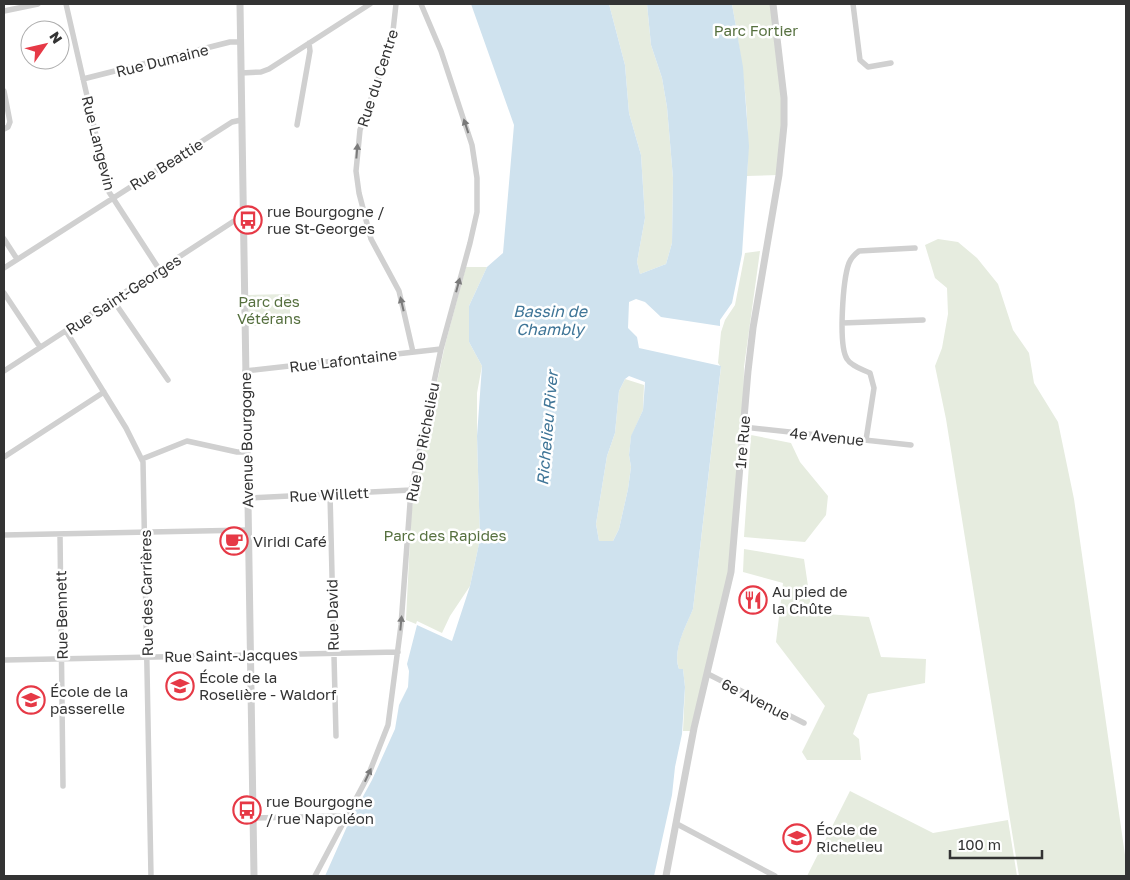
<svg xmlns="http://www.w3.org/2000/svg" width="1130" height="880" viewBox="0 0 1130 880" font-family="'Golos Text',sans-serif">
<rect width="100%" height="100%" fill="#fff"/>
<path fill="#e6ecdf" d="M609,4H647L651,45L662,78L667,107L673,178L672,243L666,264L640,274L637,262L645,218L641,155L629,113L625,65Z
M732,4H773L784,98L779,175L747,176C751,118 742,61 732,4Z
M938,239L958,242L977,258L998,284L1013,330L1029,353L1034,383L1058,422L1074,499L1126,862V876H1019L946,419L935,366L942,348L948,314L947,288L935,278L925,245Z
M760,251L744,367L743,427L731,572L690,731H683L685,687L683,669H679C672,650 686,626 693,609L721,367L718,363L721,332L725,320L735,305L745,253Z
M466,267H487L469,306V342L482,366L477,393V436L480,539L470,586L450,616L442,633L417,621L416,624L406,620L411,518L415,484L445,345Z
M290,294V325L249,326L248,295Z
M625,379L644,385L643,410L631,437L629,455L631,467L628,489L619,529L613,541H599L596,524L607,456L615,433L619,391Z
M751,435L791,443L800,462L828,496L826,515L805,542L744,537Z
M744,549L804,559L812,613L869,617L881,657L926,659L925,683L868,694L853,734L859,739L861,760H807L802,752L825,706L776,642L783,583L743,572Z
M850,791L933,833L1008,820L1017,876H807Z"/>
<path fill="#cfe2ee" fill-rule="evenodd" d="M471,4H609L625,65L629,113L641,155L645,218L637,262L640,274L666,264L672,243L673,178L667,107L662,78L651,45L647,4H732L743,67L749,146L742,254L732,303L720,320V326L661,317L645,302L636,299L629,302L628,328L637,337L639,348L721,366L693,609C686,626 672,651 679,669H683L685,687L682,734L675,767L672,795L654,876H325L349,822L372,780L395,729L399,705L408,687L409,671L407,664L417,625L452,641L470,586L480,539L477,436L482,366L469,342V306L487,267L503,253L514,125ZM629,376L645,382L643,410L631,436L629,455L631,467L628,489L619,529L613,541H599L596,524L607,456L615,433L619,391L625,379Z"/>
<g fill="none" stroke-linecap="round" stroke-linejoin="round">
<path stroke="#d0d0d0" stroke-width="5.5" d="M66,4L109,192L159,269
M396,4L392,40L360,130L356,171L359,193L371,239L399,291L413,352
M853,4L860,60L868,67L891,63
M4,11L38,4
M241,73L261,72L269,69L370,4
M83,79L230,42H240
M4,91L10,122L8,127L4,129
M297,125L310,51L309,43
M4,239L17,259
M4,268L232,122L241,120
M4,293L40,347
M113,300L168,380
M842,323L923,320
M66,331L126,428L143,462L151,876
M4,371L234,221L243,218
M245,371L441,349
M743,427L911,445
M866,440L874,388L870,373C862,369 851,366 847,359C838,345 843,279 849,263C851,258 855,254 859,251L915,248
M4,457L104,392
M142,459L187,441L237,452H247
M330,494L336,736
M247,498L411,490
M60,534L63,786
M4,535L248,530
M4,660L398,652
M708,674L804,723
M253,818L339,816L345,818
M677,824L775,876
M315,876L368,776L388,725L401,625L411,490L441,349L470,243L477,212V178L472,145L441,51L421,4"/>
<path stroke="#d0d0d0" stroke-width="7" d="M240,4L254,876
M666,876L694,728L731,572L748,371L753,328L779,175L784,125V98L773,4"/>
</g>
<defs><path id="oneway-solid" d="M-6-.8H1V-3.2L6.5 0L1 3.2V.8H-6Z" transform="scale(1.25)"/></defs>
<g fill="#7a7a7a">
<use href="#oneway-solid" transform="translate(466 126) rotate(-108)"/>
<use href="#oneway-solid" transform="translate(357 151) rotate(-85)"/>
<use href="#oneway-solid" transform="translate(458 285) rotate(-75)"/>
<use href="#oneway-solid" transform="translate(402 304) rotate(-103)"/>
<use href="#oneway-solid" transform="translate(401 623) rotate(-85)"/>
<use href="#oneway-solid" transform="translate(368 775) rotate(-65)"/>
</g>
<defs>
<g id="bus-ring" transform="scale(1.4375)"><circle r="9.5" fill="#fff" stroke="#e63946" stroke-width="1.5"/><path d="M-5-6H5V4H4V6H2V4H-2V6H-4V4H-5ZM-3.5-4V0h7V-4ZM-3.5 1.2v1.5H-2V1.2ZM2 1.2v1.5H3.5V1.2Z" fill="#e63946"/></g>
<g id="cafe-ring" transform="scale(1.4375)"><circle r="9.5" fill="#fff" stroke="#e63946" stroke-width="1.5"/><path d="M-5.5-4.5H6V0H3Q3 3.5 0 3.5H-2.5Q-5.5 3.5-5.5 0ZM3-3.2v2h1.7v-2ZM-6 4.5H4V6H-6Z" fill="#e63946"/></g>
<g id="restaurant-ring" transform="scale(1.4375)"><circle r="9.5" fill="#fff" stroke="#e63946" stroke-width="1.5"/><path d="M-5-6h1v4h1v-4h1v4h1v-4h1v5L-1.5 .5V6h-2V.5L-5-1ZM5-6V6H3V1.5H1.5Q1.5-4 5-6Z" fill="#e63946"/></g>
<g id="school-ring" transform="scale(1.4375)"><circle r="9.5" fill="#fff" stroke="#e63946" stroke-width="1.5"/><path d="M0-5L7-2L0 1L-7-2ZM-4 1L0 2.5L4 1V4Q0 6-4 4Z" fill="#e63946"/></g>
</defs>
<g fill-rule="evenodd">
<use href="#bus-ring" x="248" y="220"/>
<use href="#cafe-ring" x="234" y="541"/>
<use href="#restaurant-ring" x="753" y="600"/>
<use href="#school-ring" x="180" y="686"/>
<use href="#school-ring" x="31" y="700"/>
<use href="#bus-ring" x="247" y="810"/>
<use href="#school-ring" x="797" y="838"/>
</g>
<g text-anchor="middle" dominant-baseline="central" stroke-width="5" stroke-linejoin="round" paint-order="stroke">
<g font-size="15" fill="#56703f" stroke="#fff">
<text x="756" y="30">Parc Fortier</text>
<text x="269" y="301">Parc des<tspan x="269" dy="17">Vétérans</tspan></text>
<text x="445" y="535">Parc des Rapides</text>
</g>
<g font-size="15" fill="#333" stroke="#fff">
<text transform="translate(162 60) rotate(-14)">Rue Dumaine</text>
<text transform="translate(377 78) rotate(-72)">Rue du Centre</text>
<text transform="translate(99 143) rotate(76)">Rue Langevin</text>
<text transform="translate(166 164) rotate(-32)">Rue Beattie</text>
<text transform="translate(123 294) rotate(-33)">Rue Saint-Georges</text>
<text transform="translate(343 360) rotate(-7)">Rue Lafontaine</text>
<text transform="translate(827 436) rotate(6)">4e Avenue</text>
<text transform="translate(246 440) rotate(-91)">Avenue Bourgogne</text>
<text transform="translate(422 442) rotate(-79)">Rue De Richelieu</text>
<text transform="translate(742 442) rotate(-85)">1re Rue</text>
<text transform="translate(329 494) rotate(-3)">Rue Willett</text>
<text transform="translate(146 593) rotate(-91)">Rue des Carrières</text>
<text transform="translate(61 615) rotate(-91)">Rue Bennett</text>
<text transform="translate(332 615) rotate(-91)">Rue David</text>
<text transform="translate(231 655) rotate(-1)">Rue Saint-Jacques</text>
<text transform="translate(756 699) rotate(27)">6e Avenue</text>
</g>
<g font-size="15" fill="#333" stroke="#fff" text-anchor="start">
<text x="267" y="211">rue Bourgogne /<tspan x="267" dy="17">rue St-Georges</tspan></text>
<text x="253" y="541">Viridi Café</text>
<text x="772" y="591">Au pied de<tspan x="772" dy="17">la Chûte</tspan></text>
<text x="199" y="677">École de la<tspan x="199" dy="17">Roselière - Waldorf</tspan></text>
<text x="50" y="691">École de la<tspan x="50" dy="17">passerelle</tspan></text>
<text x="266" y="801">rue Bourgogne<tspan x="266" dy="17">/ rue Napoléon</tspan></text>
<text x="816" y="829">École de<tspan x="816" dy="17">Richelieu</tspan></text>
</g>
<g font-size="16" font-style="italic" fill="#3f7597" stroke="#fff">
<text x="550" y="311">Bassin de<tspan x="550" dy="18">Chambly</tspan></text>
<text transform="translate(547 428) rotate(-85)">Richelieu River</text>
</g>
</g>
<rect width="1130" height="880" fill="none" stroke="#333333" stroke-width="10"/>
<g transform="translate(45 45) rotate(56)"><circle r="24" fill="#ffffff" stroke="#adadad"/>
<path d="M0-4L9 19L0 12L-9 19Z" fill="#e63946"/>
<text y="-8" font-size="14" font-weight="bold" text-anchor="middle" fill="#333333">N</text>
</g>
<path d="M950 850v8h92v-8" fill="none" stroke="#333333" stroke-width="2.5"/>
<text x="958" y="850" font-size="15" fill="#333333" stroke="#ffffff" stroke-width="4" paint-order="stroke">100 m</text>
</svg>
